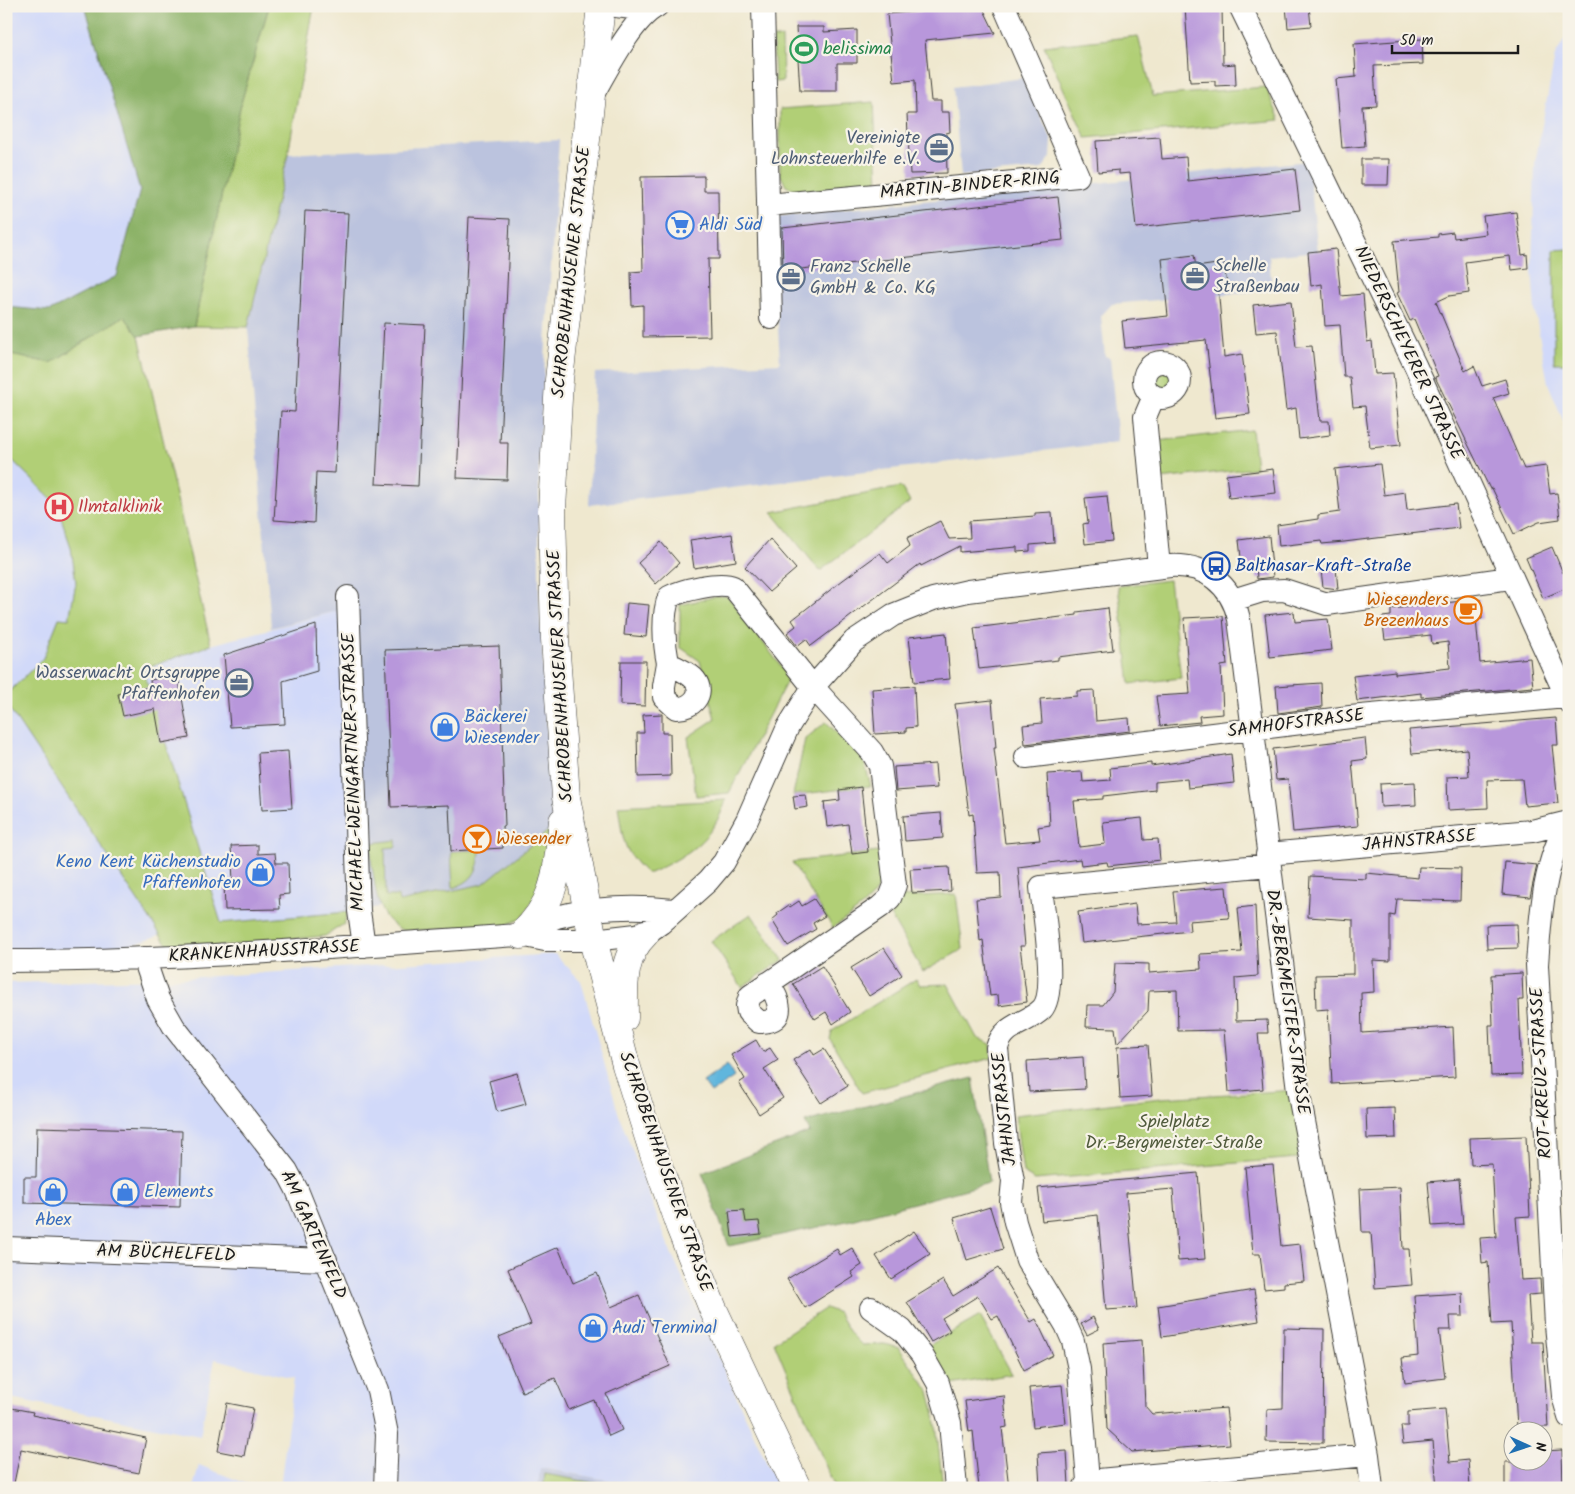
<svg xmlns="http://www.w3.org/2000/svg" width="1575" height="1494" viewBox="0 0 1575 1494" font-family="Kalam,sans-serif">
<rect width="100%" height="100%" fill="#f7f3e8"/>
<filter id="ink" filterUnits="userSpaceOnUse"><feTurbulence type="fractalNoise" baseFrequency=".02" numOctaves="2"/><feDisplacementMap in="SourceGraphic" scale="10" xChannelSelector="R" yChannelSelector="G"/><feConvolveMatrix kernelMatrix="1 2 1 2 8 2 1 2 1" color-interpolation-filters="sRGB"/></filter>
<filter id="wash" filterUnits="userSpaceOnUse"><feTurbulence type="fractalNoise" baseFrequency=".0096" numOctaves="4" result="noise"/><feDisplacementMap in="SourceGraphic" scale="20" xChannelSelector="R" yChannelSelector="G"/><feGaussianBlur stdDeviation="1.12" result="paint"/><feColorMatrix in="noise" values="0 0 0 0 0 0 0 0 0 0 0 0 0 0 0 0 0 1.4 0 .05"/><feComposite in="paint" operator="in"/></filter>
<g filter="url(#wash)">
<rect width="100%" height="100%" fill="#efe8cf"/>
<path fill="#d1d9f9" d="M6,6H85L140,190L117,276L81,345L143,668L211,645L348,608L359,911L177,929L113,951L6,954Z
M1569,32V435L1548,383L1535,311L1532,269L1535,163L1555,56Z
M555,954L581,981L619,1115L669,1248L778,1488H652L541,1468L538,1488H280L294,1378L215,1359L200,1436L6,1397V983L170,979Z
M199,1465L257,1488H193Z"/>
<path fill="#bbc3de" d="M1023,78L1052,140L1051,157L1042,169L961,176L953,87Z
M559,140L539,453V593L553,827L483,884L359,911L348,608L271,628L248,327L288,154Z
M1308,161L1318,251L1269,256L1272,290L1112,304L1101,316L1105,356L1110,358L1118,442L589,505L595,373L780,363L772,217Z
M540,1468L652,1488H538Z"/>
<path fill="#b1cf76" stroke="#667649" d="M269,6H314L288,154L248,327L194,326L241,103Z
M1138,36L1153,96L1266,87L1280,120L1086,138L1044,46Z
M773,38H782L783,81L775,82Z
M874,102L878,185L799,192L786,186L780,174V109Z
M1569,249V363H1554V250Z
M124,316L139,336L211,645L143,669L221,923L348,912L344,924L325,936L198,948L173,947L166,943L6,704V695L43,658L59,618L69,619L76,583L71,547L56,503L6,454V354L51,363Z
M1152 380a11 11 0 1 1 22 0a11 11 0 1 1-22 0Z
M1252,430L1256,468L1161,479L1157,441Z
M901,487L910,502L820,571L772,512Z
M1169,580L1181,678L1130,684L1118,586Z
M717,596H726L732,601L789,677L729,793L696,796L688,737L715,719L700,661L680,647V605Z
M826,722L863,758L871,786L793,795L805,739Z
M726,800C713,840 687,856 650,873H646C622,850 623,838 618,806Z
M553,827L551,867L523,918L503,926L405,931C381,923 377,901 374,878C372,865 369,855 373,843L396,840V847L385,848L386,896H398L399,902L483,884Z
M480,850C479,870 474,881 453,888L451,851Z
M878,852C879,860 882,869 881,876C880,899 849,915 833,928L792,862Z
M956,894L963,949L923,972L890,915L897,907L901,897Z
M751,914L783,960L742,987L711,941Z
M916,979L920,985L948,984L977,1038L991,1044L992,1058L862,1093L830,1039L832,1031Z
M1298,1090L1309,1157L1035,1180L1023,1173L1015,1115L1161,1098Z
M826,1308L838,1313L851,1334L862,1345L884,1344L899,1348L929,1391L935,1415L943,1488H835L774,1342Z
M980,1316L1012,1374L951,1385L928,1346Z
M545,1474L622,1488H543Z"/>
<path fill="#8cb267" stroke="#546742" d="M85,6H269L241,103L194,326L139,336L124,316L51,363L6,354V307L50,311L117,276L140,190Z
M973,1078L989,1183L847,1221L729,1246L702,1173L810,1132L805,1122Z"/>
<path fill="#61b6dd" stroke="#3e697c" d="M727,1065L734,1077L711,1093L703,1082Z"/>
<g id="blocks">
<path fill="#b897db" d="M933,6H982L995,33L925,40L931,101H941V112H949L950,132L946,133L947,173L910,174L907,114H916L915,80L894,82L887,14L922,11V7Z
M1185,6H1222L1223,65L1235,64L1236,85L1215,86V81L1190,82Z
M1286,6H1309L1311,26L1288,28Z
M796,27H824V32L857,30V63H837V91H800Z
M1422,39L1423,64L1374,66L1376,105L1362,106L1365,146L1342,148L1336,79L1356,77L1354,44Z
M1160,137L1162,159L1186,157L1188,181L1295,169L1300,210L1136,228L1130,173L1119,174V170L1098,172L1096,141Z
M1361,159H1389L1388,185H1361Z
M704,176V191H718L719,259H708L710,336L643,337V305L632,306L631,272L643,271L641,177Z
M1058,197L1063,240L783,271L782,228Z
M305,211L348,213L335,473L316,472L314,523L274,520L281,411L295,412Z
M1516,212L1522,255L1527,254L1528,268L1512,270L1510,256L1465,262L1469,293L1449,296L1436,302L1465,371L1474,366L1482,386L1505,379L1509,393L1493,398L1524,469L1546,466L1550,494L1557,493L1560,519L1539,522L1514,534L1492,488L1490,489L1435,377L1438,376L1414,319L1410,321L1397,293L1399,292L1394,241L1438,237V234L1453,232L1454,238L1486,234L1483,216Z
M469,217L510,219L500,443H508L507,480L457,478Z
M1336,249L1341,296L1363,294L1367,342L1372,341L1375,374L1393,373L1401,445L1370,448L1365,406L1353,407L1350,377H1344L1340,325L1325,326L1322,284L1311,286L1308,252Z
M1194,255L1196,267L1224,263L1227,285L1218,286L1224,357L1242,354L1250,414L1215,418L1206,340L1125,348L1122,321L1168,316L1162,259Z
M1291,301L1296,347L1312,346L1320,421H1329L1330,435L1299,439L1296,408L1286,410L1277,331L1256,333L1253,305Z
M384,323L425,325L418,486L376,484Z
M1380,464L1384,495L1405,492L1407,510L1456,504L1459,528L1344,542L1322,544L1321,541L1279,546L1277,525L1318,519V515L1340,512L1335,469Z
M1273,469L1276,493L1229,498L1226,475Z
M1107,496L1112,541L1085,544L1083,524L1088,523L1085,498Z
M1052,512L1054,543L1030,545V551L1017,552V547L960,552V546L921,566L920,564L811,646L806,639L797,646L787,633L796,626L792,620L843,580L880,553L888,563L910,546L907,538L940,521L949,539L970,538L969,521L1035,516V513Z
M732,534L736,561L694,568L690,540Z
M1269,536L1273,577L1257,579L1256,566L1242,567L1239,540Z
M770,539L796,569L769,592L745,567Z
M661,542L679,563L656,584L638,563Z
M1552,547L1563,573L1569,570V587L1543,598L1526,558Z
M1336,568L1338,589L1323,587L1321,570Z
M1480,599L1482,619H1476L1480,663L1530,658L1533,687L1421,697V693L1357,701L1353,676L1395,671V674L1450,668L1448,642L1432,644L1431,635L1385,640L1382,617L1391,616V609Z
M627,603L649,605L646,637L624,635Z
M1108,608L1113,650L1058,657V660L979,669L974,628L1077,615V612Z
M1294,612L1295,622L1328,619L1332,650L1270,657L1265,615Z
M1223,616L1227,665L1221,666L1223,714L1199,716L1200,722L1160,726L1156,696L1190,694L1184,618Z
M316,625L317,671L283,681L285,724L230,727L224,655Z
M946,633L950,679L914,682L909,637Z
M499,646L505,826H502L503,848L451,851L449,805L391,807L385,650Z
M621,661H646L645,706L620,705Z
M178,675L189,738L161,743L155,709L123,716L118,694L151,687L150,680Z
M1321,683L1322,707L1278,713L1276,686Z
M914,686L916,727L906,728V732L875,734L872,689Z
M1094,690L1096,721L1129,718L1130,731L1025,744L1023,725L1042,723L1040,699L1077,696V691Z
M992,700L996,748H994L1005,843L1040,840L1038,827L1050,825L1047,774L1082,772L1083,782L1111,780L1110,768L1151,763V766L1231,754L1234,783L1188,788L1187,779L1155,782V790L1103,796V799L1074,801L1079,847L1105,844L1103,822L1142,818L1144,840L1158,839L1160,860L1108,866L1107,862L1081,865L1080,859L1018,867L1025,946H1020L1027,1002L999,1006L998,995L990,996L983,940L980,941L976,899L1001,897L1000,872L977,873L973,814L969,815L955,704Z
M662,714V733H670L671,776L638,777L637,733H644L643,715Z
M1556,718L1558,745H1552L1558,803L1525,806L1522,779L1487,780L1488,808L1448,810L1447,777L1469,776L1467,749L1412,754L1409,730Z
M1365,738L1367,759L1352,761L1358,826L1293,832L1288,779L1276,780L1273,749Z
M288,751L292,808L262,810L258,753Z
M935,764L937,788L896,791L894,767Z
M1415,782L1416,805L1381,807L1380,784Z
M861,787L868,852L852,854L848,824L827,827L824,802L840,800L839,790Z
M806,795L808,807L795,809L793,796Z
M941,813L943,838L905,841L903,816Z
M258,845V854L275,853L276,863H288L289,894L279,895L280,909L225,910L224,881L233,880L231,846Z
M1505,862L1537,865L1530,897L1502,894Z
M949,867L951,891L912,893L910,869Z
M1419,867L1461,868L1460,901L1397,899L1395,916L1390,915V961L1373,960L1374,992L1361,993L1362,1033L1453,1027L1455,1077L1332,1084L1328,1009L1316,1010L1315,975L1353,974V920L1308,917L1310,876L1366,879V873L1418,878Z
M1226,887L1229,918L1189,921L1190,931L1082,943L1078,912L1135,904L1137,924L1176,922L1173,891Z
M814,899L825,916L813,923L816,929L788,946L772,920L778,915L777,913L789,905L790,907L799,901L802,906Z
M1255,906L1258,976L1235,978L1236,1021L1267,1020L1268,1033H1258L1263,1089L1229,1092L1224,1030L1178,1031L1177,990L1149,991L1148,1011L1117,1044L1115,1028L1086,1027L1087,1005H1103L1113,992L1115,963L1149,964V973L1201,969L1200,954L1242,952L1238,908Z
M1517,924L1518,948L1487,949L1486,925Z
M884,948L902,975L869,996L851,968Z
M822,966L850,1012L833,1024L826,1012L815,1019L793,984Z
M1522,973L1523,1000H1519L1522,1075L1491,1076L1489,1025H1493L1491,975Z
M756,1040L763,1052L770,1048L778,1060L764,1069L783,1098L759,1114L739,1083L745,1079L731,1055Z
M1148,1045L1152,1096L1120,1098L1117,1047Z
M811,1049L814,1055L824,1049L848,1086L821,1103L793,1060Z
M1083,1057L1085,1089L1029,1092L1027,1061Z
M517,1073L526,1104L497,1112L489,1081Z
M1395,1108L1396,1138L1367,1139L1366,1109Z
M37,1127L182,1131L180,1207L24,1203V1177H36Z
M1526,1136L1530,1216L1516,1217L1521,1280L1540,1279L1541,1294L1528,1295L1531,1342H1543L1548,1427L1517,1428L1511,1323L1492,1324L1488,1262L1482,1263L1480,1238L1496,1237L1492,1164L1471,1165L1470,1138Z
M1273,1165L1281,1246L1300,1244L1304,1281L1284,1283V1287L1264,1289L1260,1254H1253L1245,1167Z
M1198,1173L1205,1259L1178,1261L1173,1189L1126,1193L1137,1308L1106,1310L1098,1215L1042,1221L1038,1188Z
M1459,1179L1463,1224L1432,1226L1428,1182Z
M1400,1187L1403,1249H1409L1412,1285L1375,1288L1371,1232H1362L1360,1189Z
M990,1207L1003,1249L967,1260L954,1218Z
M744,1210L746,1222L759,1221L761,1234L732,1237L729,1211Z
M914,1231L930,1254L891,1279L876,1256Z
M558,1247L573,1283L597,1273L611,1307L639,1295L670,1366L606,1394L622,1430L609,1436L594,1400L569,1410L555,1378L522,1392L499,1337L531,1324L508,1269Z
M852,1248L862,1265L851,1272L854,1277L805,1308L787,1279L837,1249L840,1255Z
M998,1268L1031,1322L1036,1319L1053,1355L1024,1370L998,1316L992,1319L978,1296L942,1318L950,1331L931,1342L907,1302L943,1280L953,1296Z
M1254,1290L1259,1321L1162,1337L1158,1306Z
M1462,1293L1463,1316H1450L1451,1330H1439L1445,1378L1405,1383L1402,1358L1418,1356L1414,1296Z
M1093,1317L1099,1329L1087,1335L1081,1324Z
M1284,1328L1324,1329L1323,1443L1266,1442L1267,1409L1283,1408Z
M1142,1340L1145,1406L1152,1414L1226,1408L1230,1444L1132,1452L1107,1429L1103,1343Z
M1062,1385L1066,1423L1033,1427L1029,1388Z
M1004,1396L1007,1427L1002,1428L1009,1488H979L973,1431L969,1432L965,1401Z
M227,1403L253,1408L244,1456L218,1451Z
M6,1407L33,1412L32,1415L146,1438L139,1473L21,1449L13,1488H6Z
M1445,1409L1450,1462L1468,1460L1470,1488H1437L1433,1441L1403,1444L1401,1426H1408V1412Z
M1562,1450L1563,1488H1505V1462H1542L1543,1451Z
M1067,1451L1069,1485L1040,1487L1038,1453Z"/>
</g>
</g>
<g filter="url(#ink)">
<use href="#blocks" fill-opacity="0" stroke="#3c3b37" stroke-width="1"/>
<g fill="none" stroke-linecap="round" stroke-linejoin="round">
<g stroke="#3c3b37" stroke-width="24">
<path id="minor" d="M616,6L649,10
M763,6L771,318
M1240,6L1415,365L1569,702
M593,94C607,70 632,19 657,6
M768,205L1078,176L1004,6
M1144 380a18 18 0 1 1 36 0a18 18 0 1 1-36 0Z
M1154,396L1145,417L1159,567
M348,597L359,911L364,946
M1233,600L1262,591L1284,590L1327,604L1510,578
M668,663C664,644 662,615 669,597C682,590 720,581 733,587L813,687L872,752L880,766L895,885L890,898L880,907L750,996L747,1006L748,1012L759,1022C790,1023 778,997 768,983
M668,663C676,668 689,672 695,680C706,694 691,709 676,708L664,697V686Z
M1026,757L1350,717L1566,697
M1569,823C1543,858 1540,923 1537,965L1556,1325L1563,1396L1569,1417
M1267,854L1532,831L1569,822
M526,933C536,928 547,920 557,917C593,907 637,906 673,910
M144,958L158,999L174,1027L287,1171L297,1190L378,1390L387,1434L385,1488
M6,961C178,961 350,946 521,935L545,940H593L645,934L661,923L708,881L724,862L747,820L788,727L813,687L854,641L893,615L933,599L968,591L1170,566C1205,564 1231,584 1239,619L1298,1090L1368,1455L1372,1488
M6,1248L326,1260
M871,1308L902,1330L922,1355L938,1383L950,1423L956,1488
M1088,1481L1079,1369L1073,1341L1066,1325L1027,1260L1015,1222L1011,1202L1013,1181L1006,1143L997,1048C1003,1024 1027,1024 1042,1009C1058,992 1043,911 1041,887L1269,865
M1084,1488L1088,1481L1368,1455"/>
</g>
<g stroke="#3c3b37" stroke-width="29">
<path id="major" d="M601,6L559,380L552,510L555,639L566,797L593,940L626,1065L653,1151L680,1227L713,1309L797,1488
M521,935C558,902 557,867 563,821
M624,1018C624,987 621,957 645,934"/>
</g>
<use href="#minor" stroke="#fff" stroke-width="22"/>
<use href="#major" stroke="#fff" stroke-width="28"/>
</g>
</g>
<defs>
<g id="stadium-ring" transform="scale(1.4375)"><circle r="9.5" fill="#f7f3e8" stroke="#2e9e5b" stroke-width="1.5"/><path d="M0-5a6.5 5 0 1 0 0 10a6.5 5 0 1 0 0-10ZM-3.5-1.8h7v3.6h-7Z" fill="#2e9e5b"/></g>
<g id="office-ring" transform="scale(1.4375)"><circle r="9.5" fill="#f7f3e8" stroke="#5c6f8a" stroke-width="1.5"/><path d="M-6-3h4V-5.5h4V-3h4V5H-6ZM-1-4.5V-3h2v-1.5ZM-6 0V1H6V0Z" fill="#5c6f8a"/></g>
<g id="supermarket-ring" transform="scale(1.4375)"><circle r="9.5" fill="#f7f3e8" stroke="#3f7fe0" stroke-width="1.5"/><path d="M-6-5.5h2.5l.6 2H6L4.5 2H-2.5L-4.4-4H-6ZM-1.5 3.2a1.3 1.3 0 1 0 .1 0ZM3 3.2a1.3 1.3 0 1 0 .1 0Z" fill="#3f7fe0"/></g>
<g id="hospital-ring" transform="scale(1.4375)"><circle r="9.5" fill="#f7f3e8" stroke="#e0444e" stroke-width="1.5"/><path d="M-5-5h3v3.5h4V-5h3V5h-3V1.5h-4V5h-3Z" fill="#e0444e"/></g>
<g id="bus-ring" transform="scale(1.4375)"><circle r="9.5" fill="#f7f3e8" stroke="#1a4fb4" stroke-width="1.5"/><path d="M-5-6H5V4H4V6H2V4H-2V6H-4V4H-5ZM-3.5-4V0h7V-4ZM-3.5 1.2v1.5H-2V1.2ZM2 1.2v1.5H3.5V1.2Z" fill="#1a4fb4"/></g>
<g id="cafe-ring" transform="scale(1.4375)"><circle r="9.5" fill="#f7f3e8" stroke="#e8710a" stroke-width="1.5"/><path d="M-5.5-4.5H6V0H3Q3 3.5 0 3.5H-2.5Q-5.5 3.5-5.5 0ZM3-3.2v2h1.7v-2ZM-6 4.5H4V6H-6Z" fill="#e8710a"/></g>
<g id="shop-ring" transform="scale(1.4375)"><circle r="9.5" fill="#f7f3e8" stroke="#3f7fe0" stroke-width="1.5"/><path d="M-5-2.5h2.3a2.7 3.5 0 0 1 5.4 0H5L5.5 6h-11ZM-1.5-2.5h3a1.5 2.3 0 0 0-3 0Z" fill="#3f7fe0"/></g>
<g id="bar-ring" transform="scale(1.4375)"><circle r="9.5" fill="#f7f3e8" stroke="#e8710a" stroke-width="1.5"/><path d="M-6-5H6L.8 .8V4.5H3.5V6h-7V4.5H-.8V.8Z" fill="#e8710a"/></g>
</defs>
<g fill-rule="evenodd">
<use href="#stadium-ring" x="804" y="49"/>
<use href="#office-ring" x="939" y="148"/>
<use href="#supermarket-ring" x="680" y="225"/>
<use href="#office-ring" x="1195" y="276"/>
<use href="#office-ring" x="791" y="277"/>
<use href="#hospital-ring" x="59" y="507"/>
<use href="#bus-ring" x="1216" y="566"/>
<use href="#cafe-ring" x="1468" y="610"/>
<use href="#office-ring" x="239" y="683"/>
<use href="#shop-ring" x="445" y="727"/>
<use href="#bar-ring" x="477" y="839"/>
<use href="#shop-ring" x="260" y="872"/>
<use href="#shop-ring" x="53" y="1192"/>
<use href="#shop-ring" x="125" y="1192"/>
<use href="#shop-ring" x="593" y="1328"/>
</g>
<g text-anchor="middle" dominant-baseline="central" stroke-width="4.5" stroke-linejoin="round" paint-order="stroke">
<g font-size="18" fill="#27864d" stroke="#f7f3e8" text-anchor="start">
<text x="823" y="49">belissima</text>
</g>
<g font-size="18" fill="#4e5e75" stroke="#f7f3e8" text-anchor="end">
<text x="920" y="138">Vereinigte<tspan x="920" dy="21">Lohnsteuerhilfe e.V.</tspan></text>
<text x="1214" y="266" text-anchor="start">Schelle<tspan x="1214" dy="21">Straßenbau</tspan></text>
<text x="810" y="267" text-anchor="start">Franz Schelle<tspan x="810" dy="21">GmbH &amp; Co. KG</tspan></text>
<text x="220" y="673">Wasserwacht Ortsgruppe<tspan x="220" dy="21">Pfaffenhofen</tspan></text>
</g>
<g font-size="18" fill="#1c1c1c" stroke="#f7f3e8">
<text transform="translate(970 186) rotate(-5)">MARTIN-BINDER-RING</text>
<text transform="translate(572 272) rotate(-84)">SCHROBENHAUSENER STRASSE</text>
<text transform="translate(1408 353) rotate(65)">NIEDERSCHEYERER STRASSE</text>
<text transform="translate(561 676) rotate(-93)">SCHROBENHAUSENER STRASSE</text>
<text transform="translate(1296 724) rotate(-7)">SAMHOFSTRASSE</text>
<text transform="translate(354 772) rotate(-92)">MICHAEL-WEINGARTNER-STRASSE</text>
<text transform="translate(1419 841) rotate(-5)">JAHNSTRASSE</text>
<text transform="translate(264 952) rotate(-3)">KRANKENHAUSSTRASSE</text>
<text transform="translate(1287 1002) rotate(82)">DR.-BERGMEISTER-STRASSE</text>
<text transform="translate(1542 1073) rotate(-93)">ROT-KREUZ-STRASSE</text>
<text transform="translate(1005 1109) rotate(-96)">JAHNSTRASSE</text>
<text transform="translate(665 1172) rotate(71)">SCHROBENHAUSENER STRASSE</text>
<text transform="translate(313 1235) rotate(66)">AM GARTENFELD</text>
<text transform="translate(166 1254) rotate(2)">AM BÜCHELFELD</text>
</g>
<g font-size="18" fill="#366cbe" stroke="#f7f3e8" text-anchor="start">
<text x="699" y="225">Aldi Süd</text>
<text x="464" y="717">Bäckerei<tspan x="464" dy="21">Wiesender</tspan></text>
<text x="241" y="862" text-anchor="end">Keno Kent Küchenstudio<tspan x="241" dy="21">Pfaffenhofen</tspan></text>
<text x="144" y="1192">Elements</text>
<text x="53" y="1220" text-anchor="middle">Abex</text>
<text x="612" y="1328">Audi Terminal</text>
</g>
<g font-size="18" fill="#be3a42" stroke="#f7f3e8" text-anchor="start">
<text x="78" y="507">Ilmtalklinik</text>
</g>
<g font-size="18" fill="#164399" stroke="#f7f3e8" text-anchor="start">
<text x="1235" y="566">Balthasar-Kraft-Straße</text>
</g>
<g font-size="18" fill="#c56008" stroke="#f7f3e8" text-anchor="end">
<text x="1449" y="600">Wiesenders<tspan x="1449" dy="21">Brezenhaus</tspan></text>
<text x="496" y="839" text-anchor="start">Wiesender</text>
</g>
<g font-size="18" fill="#505b3c" stroke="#f7f3e8">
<text x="1174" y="1122">Spielplatz<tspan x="1174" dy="21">Dr.-Bergmeister-Straße</tspan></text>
</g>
</g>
<rect width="1575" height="1494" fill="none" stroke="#f7f3e8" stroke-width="25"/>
<g transform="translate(1528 1446) rotate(93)"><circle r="24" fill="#f7f3e8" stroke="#9f9d96"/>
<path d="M0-4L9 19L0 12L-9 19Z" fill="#1f6fb2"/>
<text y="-8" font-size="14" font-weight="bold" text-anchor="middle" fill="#1c1c1c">N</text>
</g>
<path d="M1392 45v8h126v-8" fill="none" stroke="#1c1c1c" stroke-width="2.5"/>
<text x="1400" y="45" font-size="15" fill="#1c1c1c" stroke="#f7f3e8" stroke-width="4" paint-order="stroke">50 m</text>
</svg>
